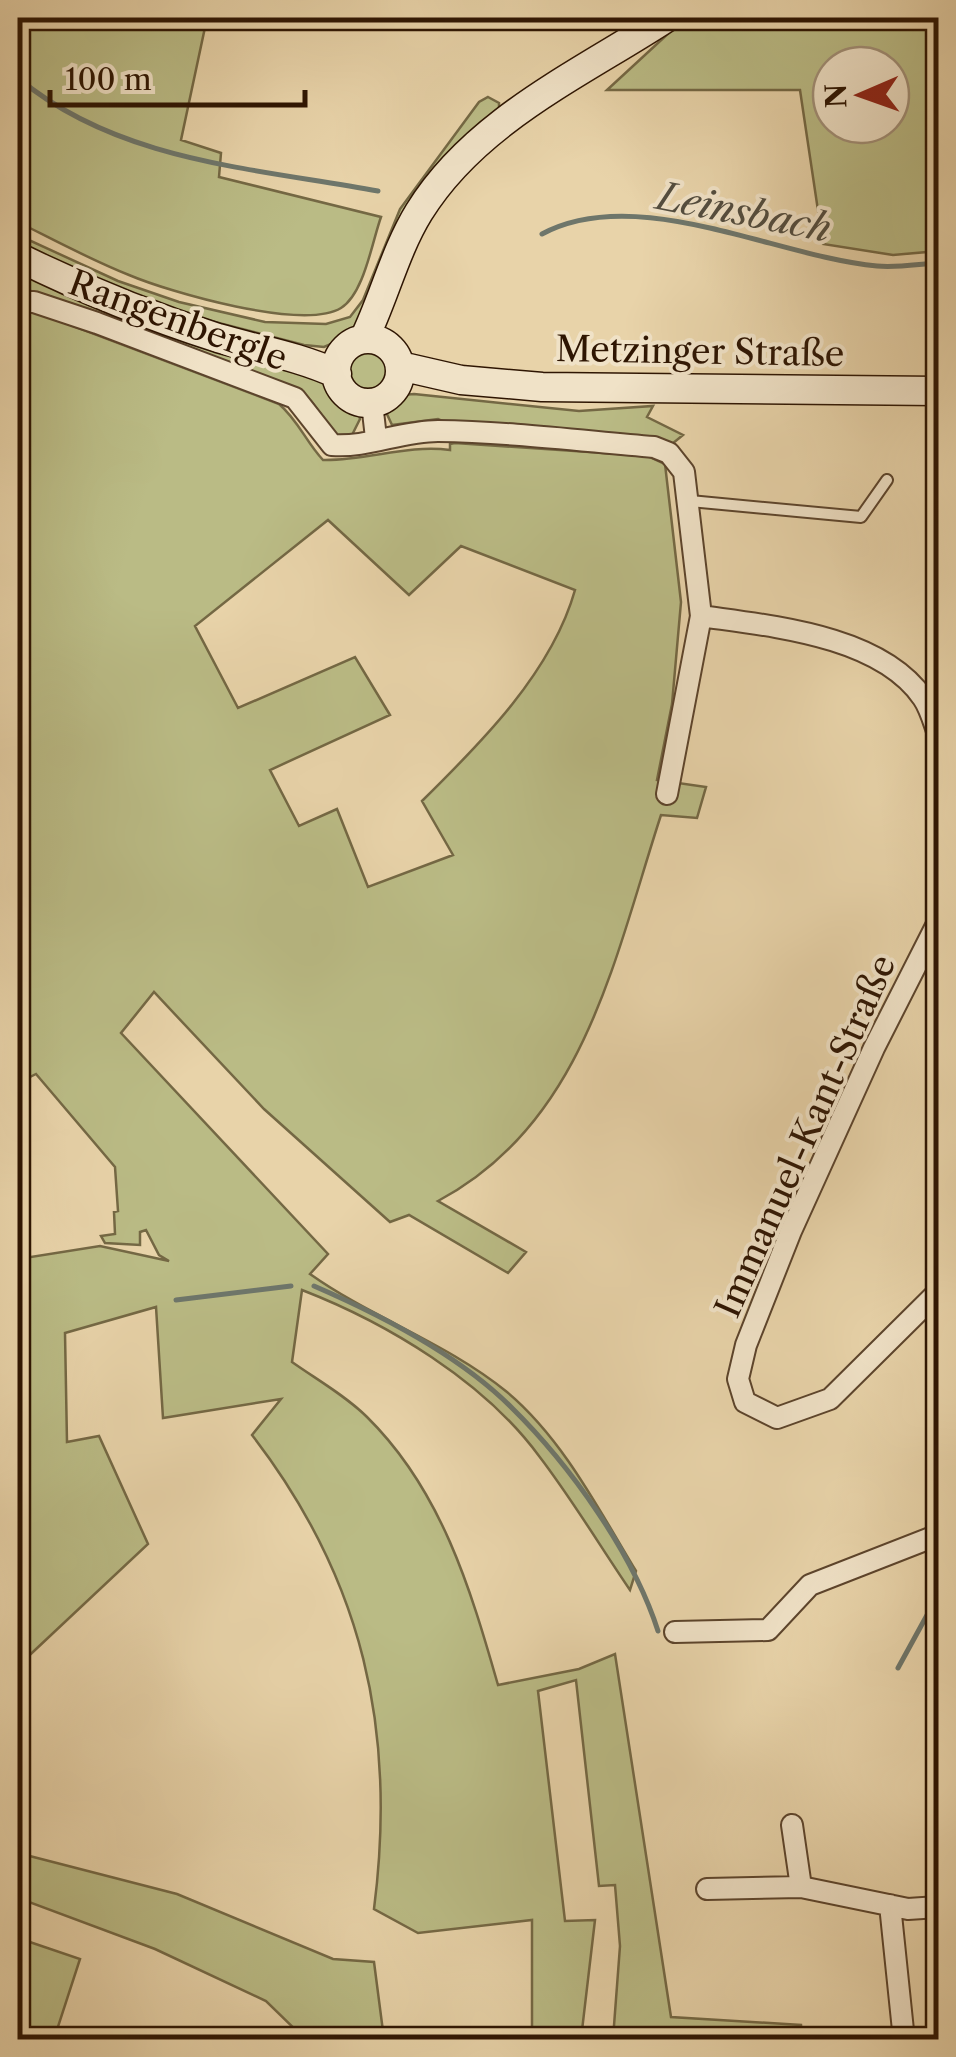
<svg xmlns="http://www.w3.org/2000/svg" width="956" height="2057" viewBox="0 0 956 2057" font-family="'Libre Caslon Text',serif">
<rect width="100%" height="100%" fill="#e8d3a9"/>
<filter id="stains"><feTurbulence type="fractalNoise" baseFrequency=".002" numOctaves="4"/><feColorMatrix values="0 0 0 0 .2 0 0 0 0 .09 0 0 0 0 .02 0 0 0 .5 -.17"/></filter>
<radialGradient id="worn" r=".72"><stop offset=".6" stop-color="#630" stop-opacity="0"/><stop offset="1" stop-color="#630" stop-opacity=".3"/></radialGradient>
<path fill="#babb85" stroke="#746844" stroke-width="2.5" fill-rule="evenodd" d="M18,18H207L181,140L221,153L219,177L381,217C372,242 364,294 341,308C303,331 169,292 129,275C91,260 54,240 18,222Z
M685,18H938V251L893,255L823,244L800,90H607ZM831,65H891V125H831Z
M488,97L499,103V109L352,335L324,347L304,345L184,314L18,249V235L118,281L179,302L265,322L326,324L350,317L363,300L400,209L479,102Z
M18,270L330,384L358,412L360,419L352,435H336L311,401L295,390L20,287Z
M31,310L279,404C298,420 306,442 323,460C367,461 407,444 450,450V444L455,443L648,456L665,464L681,602L672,704L657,780L706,787L697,818L661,815C614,959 584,1124 438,1201L526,1252L508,1273L409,1215L390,1222L264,1109L154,992L121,1033L328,1254L310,1274C372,1318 447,1343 507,1392C563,1439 599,1510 636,1571L630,1590C600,1546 572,1499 539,1456C484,1381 387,1323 302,1290L292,1362C316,1379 346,1396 367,1417C441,1490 470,1587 498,1685L579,1669L615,1654L671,2017L801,2025L802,2039H613L620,1946L615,1885L599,1886L576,1680L538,1691L565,1921L595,1920L581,2039H532V1920L418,1933L374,1909C397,1730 363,1579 252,1435L281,1399L163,1418L156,1307L65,1333L67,1442L99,1436L148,1544L18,1666V1259L100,1246L169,1261L159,1255L146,1230L140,1232V1245L105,1243L101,1236L115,1234L114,1212L118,1211L115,1167L36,1074L18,1083V311ZM328,520L409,595L461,546L575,590C552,672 481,743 422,801L453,855L368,887L337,809L299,826L270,770L390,715L355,657L238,708L195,626Z
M349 370a19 19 0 1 1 38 0a19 19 0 1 1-38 0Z
M414,394L579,411L653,406L647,417L683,435L672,444L449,424L438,419L392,425L386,412C389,398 400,395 414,394Z
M18,1853L177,1894L333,1959L374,1962L384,2039H305L266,2001L155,1949L18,1898Z
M18,1938L80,1959L54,2039H18Z"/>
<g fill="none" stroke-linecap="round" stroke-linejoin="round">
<path stroke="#6e766b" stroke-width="5" d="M18,78C119,162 254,168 378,191
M542,234C637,183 777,257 877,266C897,268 919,264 938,263
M314,1286C381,1315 459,1355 511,1407C570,1465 633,1553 658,1631
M176,1300L291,1286
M898,1668L932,1606H938"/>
<g stroke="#5c442c" stroke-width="14">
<path id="lane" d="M690,501L861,517L887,480"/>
</g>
<g stroke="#5c442c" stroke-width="24">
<path id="street" d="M18,302H34L97,323L295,398L332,445C367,448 401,431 438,431C510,432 582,441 654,447L669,453L684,472L701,616L667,794
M372,403L376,438
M701,616C770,626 880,635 923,698C930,708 934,723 938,734
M938,922L874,1048L791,1231L746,1345L738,1379L745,1402L777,1418L830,1399L938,1292
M675,1632L768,1630L810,1585L938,1535
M792,1825L801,1887
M707,1889L801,1887L908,1909L938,1907
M890,1905L904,2040"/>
</g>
<g stroke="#2e1502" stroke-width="31">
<path id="secondary" d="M18,257C83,289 149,316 218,338C259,350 298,356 337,374
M364,339C384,298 395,251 419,212C475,121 580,74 666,18
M336 371a32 32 0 1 1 64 0a32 32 0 1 1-64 0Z
M400,366L461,380L542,387L938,391"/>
</g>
<use href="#lane" stroke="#f0e2c7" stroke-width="10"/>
<use href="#street" stroke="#f0e2c7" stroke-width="20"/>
<use href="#secondary" stroke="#f0e2c7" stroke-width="28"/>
</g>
<g text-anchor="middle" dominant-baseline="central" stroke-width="8" stroke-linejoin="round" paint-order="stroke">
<g font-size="35" fill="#2e1502" stroke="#f0e2c7">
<text transform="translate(178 320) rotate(20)">Rangenbergle</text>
<text transform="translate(700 351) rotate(1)">Metzinger Straße</text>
<text transform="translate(805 1136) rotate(-66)">Immanuel-Kant-Straße</text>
</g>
<g font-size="38" font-style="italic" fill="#534d3f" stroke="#f0e2c7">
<text transform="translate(744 212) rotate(11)">Leinsbach</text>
</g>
</g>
<rect width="956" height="2057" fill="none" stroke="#e8d3a9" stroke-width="60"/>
<rect x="20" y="20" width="916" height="2017" fill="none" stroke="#2e1502" stroke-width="5"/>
<rect x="30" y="30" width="896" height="1997" fill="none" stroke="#2e1502" stroke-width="2.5"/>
<g transform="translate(861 95) rotate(268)"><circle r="48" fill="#f0e2c7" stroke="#a29078" stroke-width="2.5"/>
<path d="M0-8L18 38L0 25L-18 38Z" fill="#8f2418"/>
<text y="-15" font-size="28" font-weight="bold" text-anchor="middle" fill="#2e1502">N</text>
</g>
<path d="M50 90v15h255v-15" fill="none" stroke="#2e1502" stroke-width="5"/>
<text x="65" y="90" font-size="30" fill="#2e1502" stroke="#f0e2c7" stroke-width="8" paint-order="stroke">100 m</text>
<rect width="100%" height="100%" filter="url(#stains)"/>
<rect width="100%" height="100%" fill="url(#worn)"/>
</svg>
